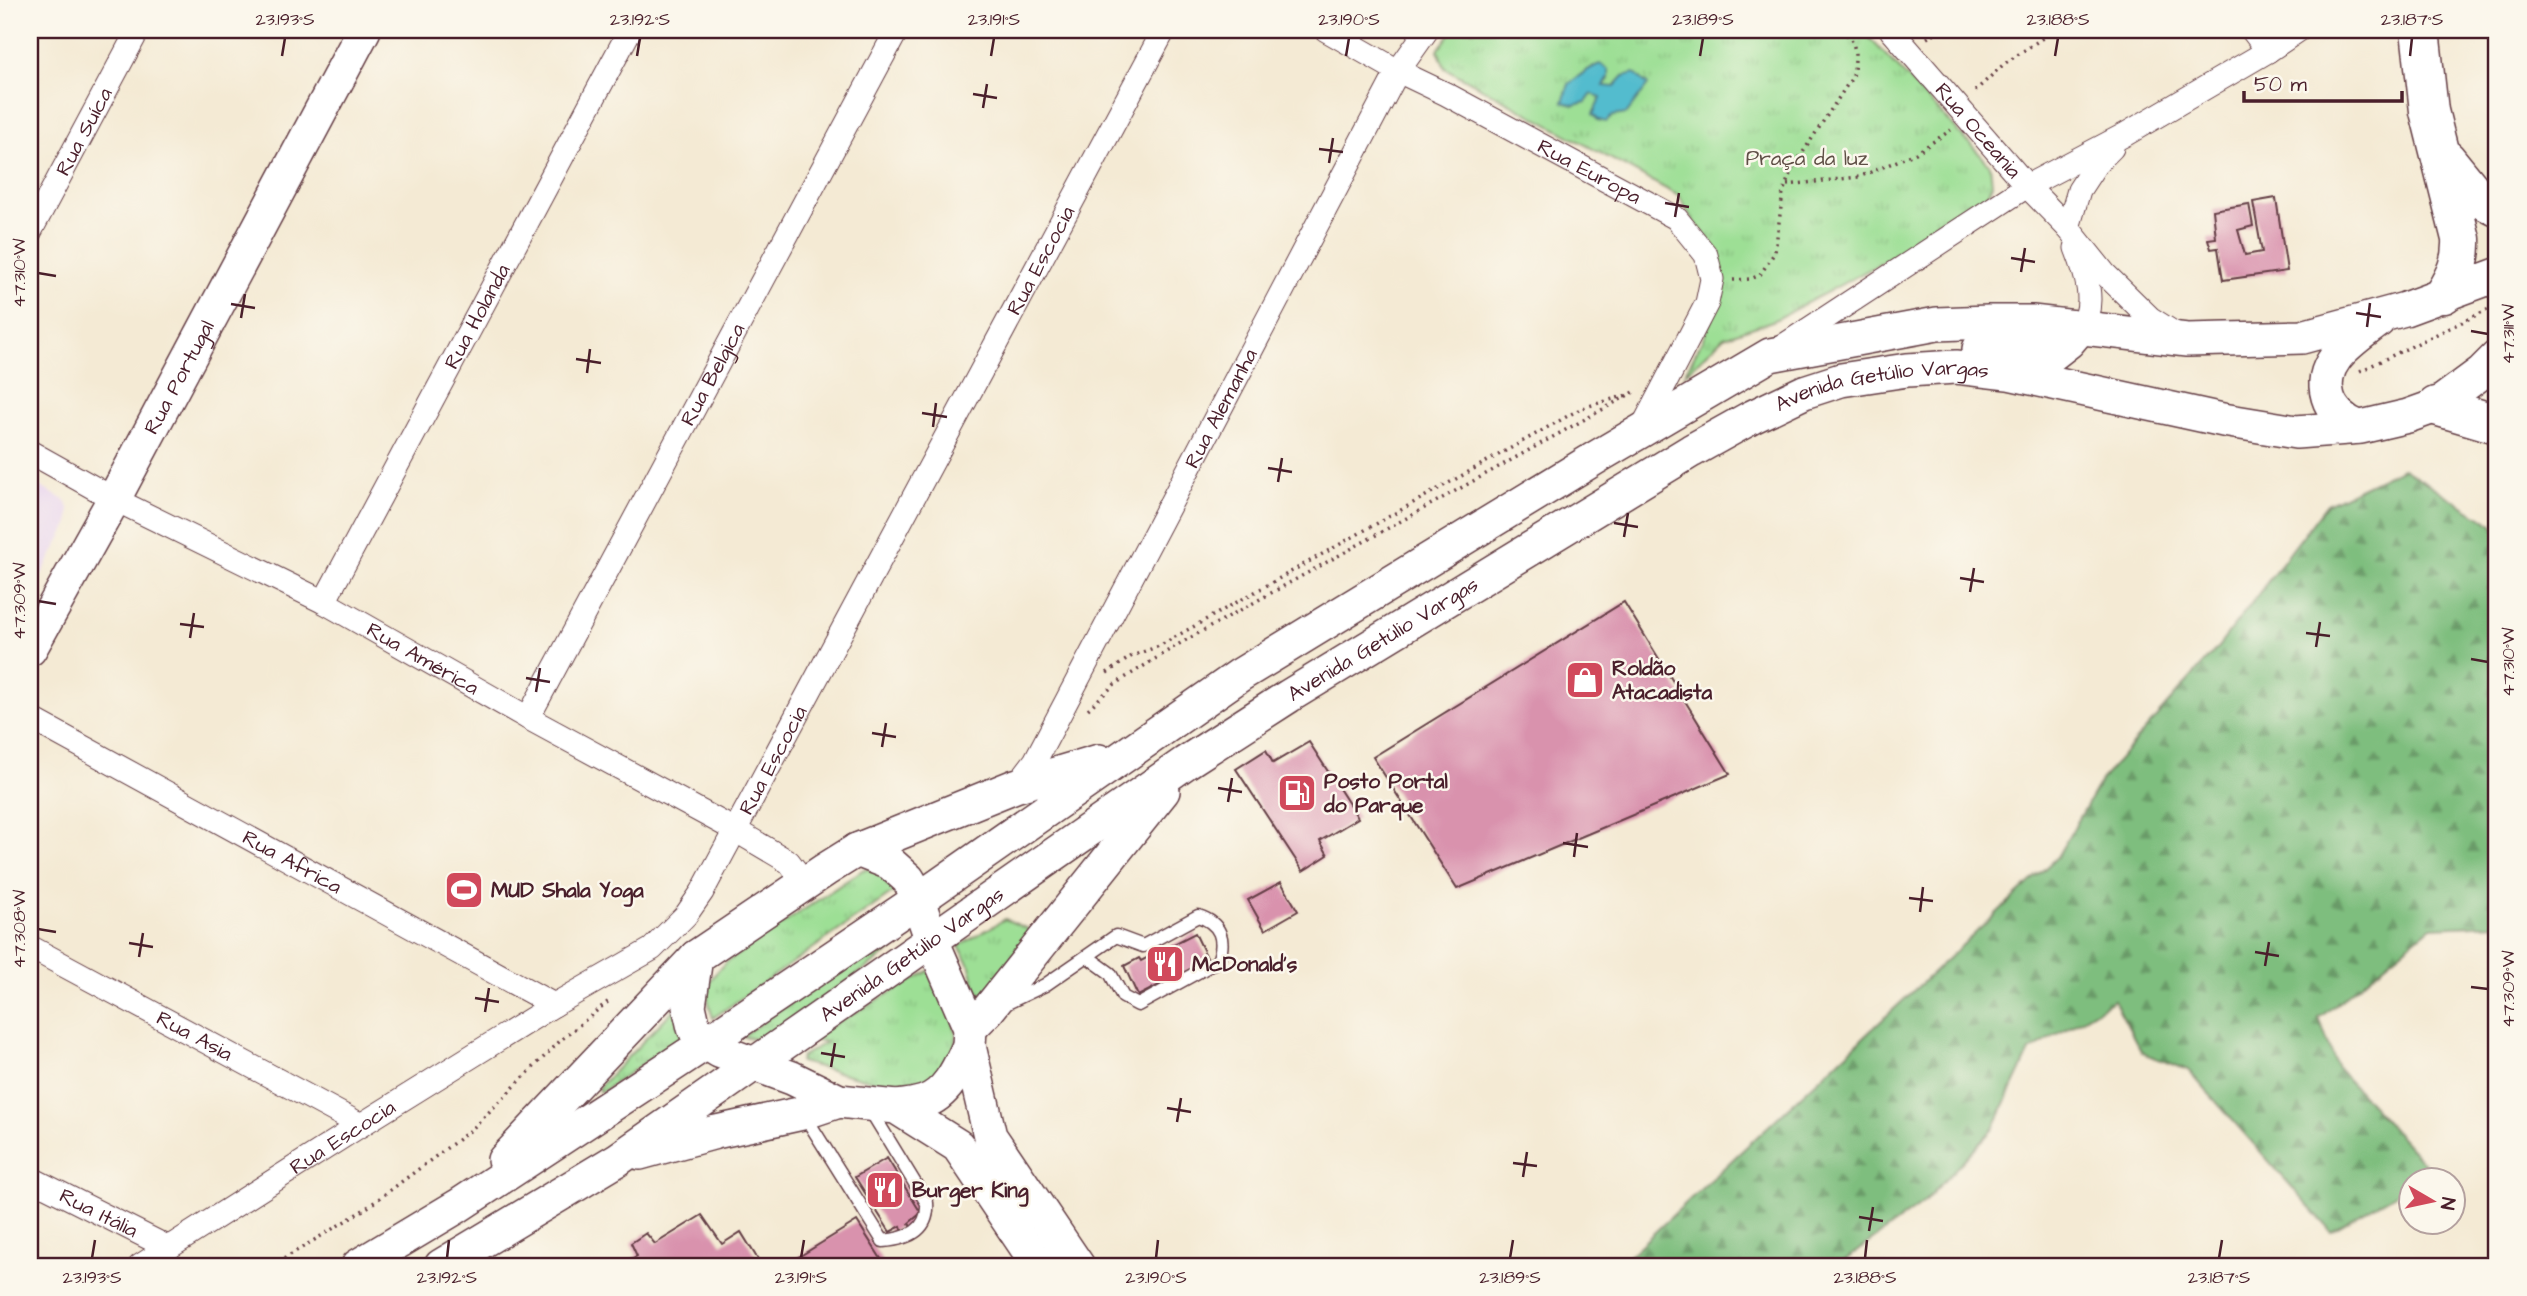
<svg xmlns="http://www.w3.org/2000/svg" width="2527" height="1296" viewBox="0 0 2527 1296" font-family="'Architects Daughter',sans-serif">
<defs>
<pattern id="grass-tufts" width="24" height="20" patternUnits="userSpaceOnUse" patternTransform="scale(1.75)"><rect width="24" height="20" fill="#9ddf95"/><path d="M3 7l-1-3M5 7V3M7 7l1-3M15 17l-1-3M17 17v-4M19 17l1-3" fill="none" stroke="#89bf81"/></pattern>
<pattern id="forest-firs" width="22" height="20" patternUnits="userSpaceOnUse" patternTransform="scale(1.75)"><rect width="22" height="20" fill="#7ebe7e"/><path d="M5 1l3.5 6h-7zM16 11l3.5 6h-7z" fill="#699a67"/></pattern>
</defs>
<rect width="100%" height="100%" fill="#fbf7ec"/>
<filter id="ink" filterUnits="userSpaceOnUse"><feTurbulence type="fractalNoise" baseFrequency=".0143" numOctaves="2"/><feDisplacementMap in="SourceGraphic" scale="14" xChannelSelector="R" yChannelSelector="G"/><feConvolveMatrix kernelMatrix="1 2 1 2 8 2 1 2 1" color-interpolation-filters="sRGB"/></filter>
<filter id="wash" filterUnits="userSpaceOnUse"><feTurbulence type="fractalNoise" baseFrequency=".00686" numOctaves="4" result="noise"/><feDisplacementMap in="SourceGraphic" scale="28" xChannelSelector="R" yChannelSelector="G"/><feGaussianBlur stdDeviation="1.57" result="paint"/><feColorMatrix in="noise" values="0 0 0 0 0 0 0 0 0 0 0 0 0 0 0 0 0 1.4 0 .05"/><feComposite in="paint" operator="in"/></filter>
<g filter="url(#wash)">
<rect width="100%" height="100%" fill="#f4ead4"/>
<path fill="#e7d2ef" d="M30,481L64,500L69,508V523L30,596Z"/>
<path fill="url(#grass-tufts)" stroke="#747f60" stroke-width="2" d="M1453,30H1862L1990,165L1992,184L1985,200L1904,251L1775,320L1724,337L1684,375C1707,331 1732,293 1709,242C1706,234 1698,227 1693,220C1688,213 1684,204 1679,196L1445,68L1438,50Z
M864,869L879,870L901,887L713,1018C704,991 704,983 725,963Z
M1005,919L1034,932L986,994L977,993L969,963L959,946Z
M903,924L909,928L910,937L764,1041L742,1036Z
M929,971C945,1002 975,1044 941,1075C934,1082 922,1087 913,1092L800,1062L801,1057L826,1042L808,1039Z
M679,1004L684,1036L600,1093L598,1088Z"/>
<path fill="url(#forest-firs)" stroke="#646e54" stroke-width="2" d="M2403,468L2493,525L2497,531V924L2431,927L2319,1018L2338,1069L2433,1173L2419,1180H2412L2411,1185L2331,1231L2188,1070L2142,1053L2114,1000L2030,1051L1993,1129L1923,1203L1837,1266H1626L1628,1257L2057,857L2102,779L2218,647L2327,504Z"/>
<path fill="#52bcce" stroke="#4e6e7c" stroke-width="2" d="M1600,64L1609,70V78L1604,86L1614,87L1624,76L1634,73L1648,85L1626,114L1613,116L1606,122L1598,120L1593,114L1601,97L1592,94L1586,102L1574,105L1563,102L1569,84C1579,76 1588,68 1600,64Z"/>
<g id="blocks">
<path fill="#d992ad" d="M2276,198L2287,271L2223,280L2218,248L2211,249L2208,239L2216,238L2213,210L2249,204L2253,226L2238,230L2245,255L2262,252L2253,202Z
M1624,602L1730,774L1457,889L1373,757Z
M1309,742L1358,818L1320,841L1328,855L1303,871L1236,769L1266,750L1273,763Z
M1281,882L1298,911L1265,930L1248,900Z
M1195,933L1208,960L1138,996L1124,966L1139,958L1141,961Z
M887,1158L921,1213L909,1223L911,1227L903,1232L901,1226L890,1232L855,1177Z
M702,1215L722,1244L741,1232L762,1266H623L622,1264L637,1256L631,1243L646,1233L655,1244Z
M857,1221L883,1262L876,1266H784Z"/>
</g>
</g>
<g filter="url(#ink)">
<use href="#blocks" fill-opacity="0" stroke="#643d44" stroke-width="2"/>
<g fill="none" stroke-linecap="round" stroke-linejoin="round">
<g stroke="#643d44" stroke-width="15">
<path id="lane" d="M1005,1004L1045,985L1116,936L1143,946L1198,916C1221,923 1226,940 1218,961L1138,1005L1123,997L1110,973L1088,957
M803,1113L883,1241C907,1239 929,1231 927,1203L869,1108"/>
</g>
<g stroke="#643d44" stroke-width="25">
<g id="street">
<path id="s1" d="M1326,30L1398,71L1446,94L1676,218L1706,255L1712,279L1707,303L1641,430"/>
<path id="s2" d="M1891,30L2027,186L2068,228L2105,274L2150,318L2177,335"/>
<path d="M2252,30L2268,51"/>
<path d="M2068,228L2079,190L2096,164L2112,148"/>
<path id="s3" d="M30,232L138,30"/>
<path d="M2076,248C2085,271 2098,305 2080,328"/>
<path d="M1780,348L2027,186L2126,134L2268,51L2299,30"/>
<path id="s4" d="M30,452L114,499L324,602L528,718L735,830L789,862L805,883"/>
<path id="s5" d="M324,602L630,30"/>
<path id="s6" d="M30,718L554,1005"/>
<path id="s7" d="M528,718L897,30"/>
<path id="s8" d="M1016,786L1035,761L1398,71L1427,30"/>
<path id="s9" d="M30,947L361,1125"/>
<path id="s10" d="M30,1178L169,1248"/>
<path id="s11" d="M140,1266L361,1125L554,1005L652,949L686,915L702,892L1164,30"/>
</g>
</g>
<g stroke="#643d44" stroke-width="36">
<g id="secondary">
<path d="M1979,349L2050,356L2068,342L2080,328"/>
<path d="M2358,427C2345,422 2332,411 2328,397C2317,361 2354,340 2378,321"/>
<path id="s12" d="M30,649L114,499L364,30"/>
<path d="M857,850L890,863L908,879L914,889L931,938L970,1028L969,1046L990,1136L1078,1266"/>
<path d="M696,957L689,1006L694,1028L706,1043L719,1051L792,1078L839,1101L896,1107L958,1146L1039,1266"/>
<path d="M970,1028L988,1010L1163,791"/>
<path d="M896,1107C905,1106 915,1105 924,1102C948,1094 959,1067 969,1046"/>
<path d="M640,1153L716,1132L803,1113L839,1101"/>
<path d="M504,1160L696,957L825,870L857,850L1015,786L1099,761"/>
<path d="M358,1266L458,1206L706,1043L918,900L1240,675L1597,457L1770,355L1937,324L1988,322H2032L2187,340L2302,337L2405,309L2497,275"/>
<path id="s13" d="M441,1266L617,1160L1185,763L1289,696L1691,451L1752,417L1804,392L1841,380L1907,370L1956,367L2008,373L2223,420L2296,432L2361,427L2408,416L2436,406L2482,372L2497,357"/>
</g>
</g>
<g stroke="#643d44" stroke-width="41">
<path id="highway" d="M2420,30L2429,111L2461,239C2462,261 2455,276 2444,294
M2446,159L2476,196L2497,207
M2436,406L2497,424"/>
</g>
<path stroke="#643d44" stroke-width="3.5" stroke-dasharray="2 5" stroke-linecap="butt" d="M1927,38L1940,30
M1975,91L2004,64L2047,35
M1787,185L1859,177L1916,153L1951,130
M1733,280L1750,279L1760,275L1775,252L1783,192L1792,169L1853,76C1856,57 1859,35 1836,30
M2360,371L2489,309
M1107,673L1132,656L1159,646L1582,408L1627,395
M1088,709L1115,684L1179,644L1634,392
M272,1266L365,1209L471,1130L562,1039L610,1000"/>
<use href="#lane" stroke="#fff" stroke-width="12"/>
<use href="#street" stroke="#fff" stroke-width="23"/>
<use href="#secondary" stroke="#fff" stroke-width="33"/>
<use href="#highway" stroke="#fff" stroke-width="38"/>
</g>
</g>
<path fill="none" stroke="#4a1f2b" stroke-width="2.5" d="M282,56L285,38M637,56L640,38M991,56L994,38M1346,56L1349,38M1700,56L1703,38M2055,56L2058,38M2410,56L2412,38M973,94L997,98M983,108L987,84M1319,149L1343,152M1329,163L1333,138M1665,203L1689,207M1675,217L1679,193M2011,258L2035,262M2021,272L2025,248M38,273L56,276M231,304L255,308M2356,313L2381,317M241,318L245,294M2367,327L2370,303M2471,331L2488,334M576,359L601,363M587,373L590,349M922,413L947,417M933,427L936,403M1268,468L1292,472M1278,482L1282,458M1614,523L1638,527M1624,537L1628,513M1960,578L1984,582M1970,592L1974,568M38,601L56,604M180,624L204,627M2306,633L2330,636M190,638L194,613M2316,647L2320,622M2471,659L2488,662M526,678L550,682M536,692L540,668M872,733L896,737M882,747L886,723M1218,788L1242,792M1228,802L1232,778M1563,843L1588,847M1574,857L1577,833M1909,898L1933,901M1920,912L1923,887M38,929L56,932M129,943L153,947M2255,952L2279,956M139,957L143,933M2265,966L2269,942M2471,987L2488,989M475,998L499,1002M485,1012L489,988M821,1053L845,1057M831,1067L835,1043M1167,1108L1191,1112M1177,1122L1181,1098M1513,1163L1537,1166M1523,1177L1527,1152M1859,1217L1883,1221M1869,1231L1873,1207M92,1258L95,1240M447,1258L449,1240M801,1258L804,1240M1156,1258L1158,1240M1510,1258L1513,1240M1865,1258L1867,1240M2219,1258L2222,1240"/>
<defs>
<g id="shop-square" transform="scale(2.0125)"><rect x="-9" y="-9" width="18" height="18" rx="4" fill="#d1495b" stroke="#fbf7ec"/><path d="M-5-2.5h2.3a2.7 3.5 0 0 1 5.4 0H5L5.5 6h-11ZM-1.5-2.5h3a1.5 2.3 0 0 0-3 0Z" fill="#fff"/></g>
<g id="fuel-square" transform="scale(2.0125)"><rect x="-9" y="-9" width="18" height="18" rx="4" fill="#d1495b" stroke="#fbf7ec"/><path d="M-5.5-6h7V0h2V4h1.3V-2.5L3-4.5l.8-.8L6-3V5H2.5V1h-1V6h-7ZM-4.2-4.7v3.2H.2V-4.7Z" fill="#fff"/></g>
<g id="stadium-square" transform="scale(2.0125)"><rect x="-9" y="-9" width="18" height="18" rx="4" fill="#d1495b" stroke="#fbf7ec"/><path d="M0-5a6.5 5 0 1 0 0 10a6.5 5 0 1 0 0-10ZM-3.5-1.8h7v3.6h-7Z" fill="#fff"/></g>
<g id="restaurant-square" transform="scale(2.0125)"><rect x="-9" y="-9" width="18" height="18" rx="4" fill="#d1495b" stroke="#fbf7ec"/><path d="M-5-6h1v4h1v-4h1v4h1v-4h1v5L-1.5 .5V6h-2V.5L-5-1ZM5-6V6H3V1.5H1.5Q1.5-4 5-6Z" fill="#fff"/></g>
</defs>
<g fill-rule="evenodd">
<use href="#shop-square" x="1585" y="680"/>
<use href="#fuel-square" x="1297" y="793"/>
<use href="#stadium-square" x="464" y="890"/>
<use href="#restaurant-square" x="1165" y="964"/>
<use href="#restaurant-square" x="885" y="1190"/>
</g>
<g text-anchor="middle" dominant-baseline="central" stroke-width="5" stroke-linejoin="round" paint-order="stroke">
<g font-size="21" fill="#4a1f2b" stroke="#fbf7ec">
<text stroke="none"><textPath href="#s2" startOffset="133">Rua Oceania</textPath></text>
<text stroke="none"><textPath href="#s3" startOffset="114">Rua Suíca</textPath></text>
<text stroke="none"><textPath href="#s1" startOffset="299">Rua Europa</textPath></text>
<text stroke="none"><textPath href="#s11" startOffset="1395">Rua Escocia</textPath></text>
<text stroke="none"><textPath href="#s5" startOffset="324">Rua Holanda</textPath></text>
<text stroke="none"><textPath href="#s7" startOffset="390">Rua Belgica</textPath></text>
<text stroke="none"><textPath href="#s12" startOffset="310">Rua Portugal</textPath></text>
<text stroke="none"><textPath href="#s13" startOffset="1699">Avenida Getúlio Vargas</textPath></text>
<text stroke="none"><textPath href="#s8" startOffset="430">Rua Alemanha</textPath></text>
<text stroke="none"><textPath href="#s13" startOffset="1132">Avenida Getúlio Vargas</textPath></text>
<text stroke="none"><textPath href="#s4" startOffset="444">Rua América</textPath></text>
<text stroke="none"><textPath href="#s11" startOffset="828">Rua Escocia</textPath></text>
<text stroke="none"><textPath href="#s6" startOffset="299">Rua Africa</textPath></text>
<text stroke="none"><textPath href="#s13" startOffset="565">Avenida Getúlio Vargas</textPath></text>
<text stroke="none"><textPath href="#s9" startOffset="187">Rua Asia</textPath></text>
<text stroke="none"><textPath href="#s11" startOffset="240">Rua Escocia</textPath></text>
<text stroke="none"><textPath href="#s10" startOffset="77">Rua Itália</textPath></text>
</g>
<g font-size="21" fill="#5f4f46" stroke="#fbf7ec">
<text x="1807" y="158">Praça da luz</text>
</g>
<g font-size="21" font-weight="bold" fill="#4a1f2b" stroke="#fbf7ec" text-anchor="start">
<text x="1612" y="668">Roldão<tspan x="1612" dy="24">Atacadista</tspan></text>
<text x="1324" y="781">Posto Portal<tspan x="1324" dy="24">do Parque</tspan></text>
<text x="491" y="890">MUD Shala Yoga</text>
<text x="1192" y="964">McDonald's</text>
<text x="912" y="1190">Burger King</text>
</g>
</g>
<rect width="2527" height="1296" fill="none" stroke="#fbf7ec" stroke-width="77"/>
<g transform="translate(2432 1201) rotate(99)"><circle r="33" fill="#fbf7ec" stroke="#b4a19f" stroke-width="2"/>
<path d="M0-5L12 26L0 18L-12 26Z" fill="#d1495b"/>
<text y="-10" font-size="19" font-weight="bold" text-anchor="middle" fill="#4a1f2b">N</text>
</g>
<path d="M2244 91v10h158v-10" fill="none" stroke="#4a1f2b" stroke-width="3.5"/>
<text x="2254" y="91" font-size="21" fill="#4a1f2b" stroke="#fbf7ec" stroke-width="5" paint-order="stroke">50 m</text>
<rect x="38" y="38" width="2450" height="1220" fill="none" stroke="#4a1f2b" stroke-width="2.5"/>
<g font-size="18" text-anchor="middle" fill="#4a1f2b">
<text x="285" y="25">23.193°S</text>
<text x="640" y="25">23.192°S</text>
<text x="994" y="25">23.191°S</text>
<text x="1349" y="25">23.190°S</text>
<text x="1703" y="25">23.189°S</text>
<text x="2058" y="25">23.188°S</text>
<text x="2412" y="25">23.187°S</text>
<text transform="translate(19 273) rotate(-90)" y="6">47.310°W</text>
<text transform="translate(2508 334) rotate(-90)" y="6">47.311°W</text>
<text transform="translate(19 601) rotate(-90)" y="6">47.309°W</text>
<text transform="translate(2508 662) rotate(-90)" y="6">47.310°W</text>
<text transform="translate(19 929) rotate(-90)" y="6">47.308°W</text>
<text transform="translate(2508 989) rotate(-90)" y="6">47.309°W</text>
<text x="92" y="1283">23.193°S</text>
<text x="447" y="1283">23.192°S</text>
<text x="801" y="1283">23.191°S</text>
<text x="1156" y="1283">23.190°S</text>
<text x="1510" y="1283">23.189°S</text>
<text x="1865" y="1283">23.188°S</text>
<text x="2219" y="1283">23.187°S</text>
</g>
</svg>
